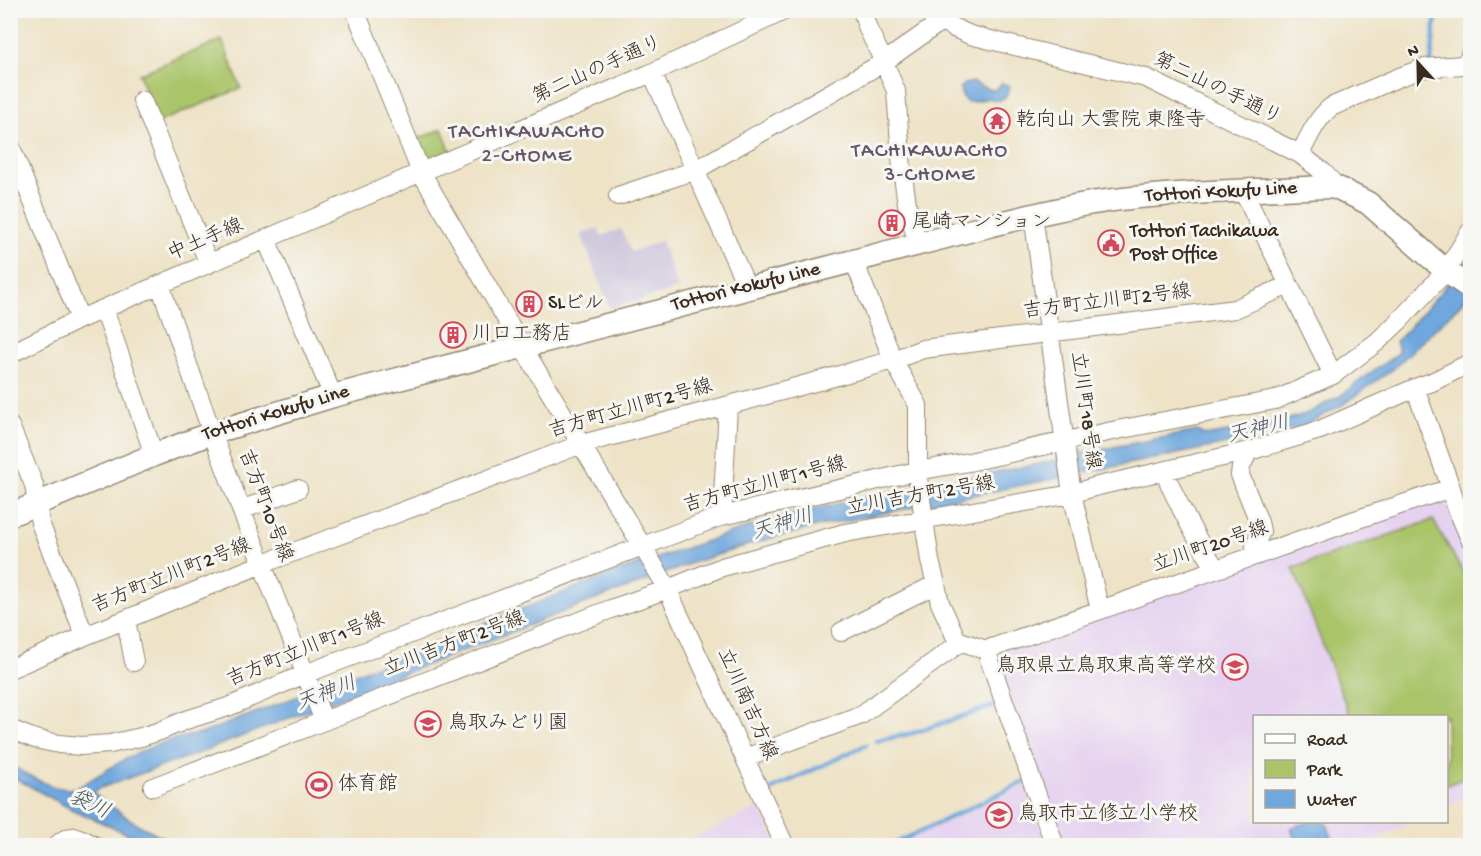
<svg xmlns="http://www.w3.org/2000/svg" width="1481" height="856" viewBox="0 0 1481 856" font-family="'Gochi Hand','Klee One',sans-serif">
<rect width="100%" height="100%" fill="#f6f6f2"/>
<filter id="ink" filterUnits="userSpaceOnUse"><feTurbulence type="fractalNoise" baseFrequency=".0167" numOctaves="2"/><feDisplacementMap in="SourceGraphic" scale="12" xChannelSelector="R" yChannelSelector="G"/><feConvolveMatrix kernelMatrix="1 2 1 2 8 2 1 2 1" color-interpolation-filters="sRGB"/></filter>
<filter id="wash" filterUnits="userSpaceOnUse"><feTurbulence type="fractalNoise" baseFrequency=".008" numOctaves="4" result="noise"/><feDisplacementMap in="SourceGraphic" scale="24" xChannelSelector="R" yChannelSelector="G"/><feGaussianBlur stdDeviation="1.35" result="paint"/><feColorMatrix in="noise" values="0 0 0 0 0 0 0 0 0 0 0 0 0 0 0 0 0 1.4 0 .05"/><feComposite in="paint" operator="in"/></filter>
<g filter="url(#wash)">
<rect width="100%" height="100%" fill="#eee3c7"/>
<path fill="#e6d2f0" d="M1445,495L1470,553V795L1447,806L1446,716H1254V822H1413L1362,845H1061L996,659L997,653Z
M1025,785L1048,846H897Z
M760,807L777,846H676Z"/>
<path fill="#c8bfd8" d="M598,228L601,236L621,229L631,252L661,241L678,289L610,308L581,234Z"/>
<path fill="#aac46a" stroke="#727744" stroke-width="1.5" d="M222,40L241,88L159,122L139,74Z
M442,129L451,152L432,159L421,154L415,140Z
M1433,520L1470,584V776L1447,785L1446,716H1350L1293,568Z"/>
<path fill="#70a7de" stroke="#56687e" stroke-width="1.5" d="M972,82C980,85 986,90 995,90L1002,83L1010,86C1009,94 1003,102 994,100C992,100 991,98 990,98C984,98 976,103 966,102L961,93L960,88L964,84Z
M1470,259V292L1461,304L1392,370L1342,405L1306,425L1252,439L824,525L761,541L689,564L652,579L586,603L199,753L103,787L96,790L94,793L98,797L137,824L178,845H153L71,809L11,776L10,765C26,774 56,793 75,788C78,787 81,786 84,784C120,761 158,738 201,734L616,572L766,521L844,502L1053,461L1077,454L1197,431L1202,434L1210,435L1269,425L1306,414L1342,395L1363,378L1393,357L1398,353V347L1396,342Z
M1309,822H1326L1335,845H1297L1291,828Z"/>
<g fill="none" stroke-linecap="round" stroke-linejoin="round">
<path stroke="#70a7de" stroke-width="4.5" d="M1431,63L1435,23L1440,10
M876,741L913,733L999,704
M772,789L866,745
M890,846L1026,781"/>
</g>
</g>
<g filter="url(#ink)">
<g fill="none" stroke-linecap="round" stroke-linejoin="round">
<g stroke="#948672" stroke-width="20">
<path id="minor" d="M355,10L421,172L522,346L665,584L785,846
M862,10L868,29L884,62L896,91L902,169L907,204L918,245
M929,10L952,27L970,35L1146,78L1300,154L1323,172L1338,188
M652,73L747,287
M142,100L209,264
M10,145L80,319
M1300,154C1309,137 1316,119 1331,107L1397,78L1424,68L1462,65L1470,59V54
M1243,191L1333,375
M618,196L696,170L884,62L943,20
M1033,215L1072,494L1100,610
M266,239L333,396
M854,261L893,360L918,405V478L930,561L936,584L940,603L957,640L986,650
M160,285L212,433L262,564L324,721L611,609L668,589L722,567L845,533L1072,494L1094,487L1253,450L1320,430L1415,388L1432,382L1470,363
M104,309L154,455
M10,354L80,319L649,74L786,10
M1415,388L1451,488L1456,506L1470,539
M10,426L34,485L40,523L85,636
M1248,452L1241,467L1240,475L1259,522L1261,531L1255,546L1258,555
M1164,471C1178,505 1196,538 1216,569
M241,510L298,489
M722,516L728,406
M126,620L134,662
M841,632L936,584
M986,650L1300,540L1355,520L1451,488
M986,650L1055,846
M10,669L85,636L262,564L582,444L700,413L837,376L893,360L923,349L1235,309L1288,285
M10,729L35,739L59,744L81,746L110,744L141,737L160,731L186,720L228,707L305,674L722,516L917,471L969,462L1117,430L1275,400L1333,375L1377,342L1398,322L1446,271L1470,232
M745,758L861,715L961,642
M153,787L324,721
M56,846C72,831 78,837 95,846"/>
</g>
<g stroke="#948672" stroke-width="25">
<path id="major" d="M10,515L154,455L212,433L333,396L992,225C1027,217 1063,207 1099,202C1174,191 1250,191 1324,187L1338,188L1368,203L1446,271L1470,288"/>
</g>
<use href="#minor" stroke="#fff" stroke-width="18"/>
<use href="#major" stroke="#fff" stroke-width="22"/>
</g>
</g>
<defs>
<g id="temple-ring" transform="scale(1.35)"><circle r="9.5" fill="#f6f6f2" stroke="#d1495b" stroke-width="1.5"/><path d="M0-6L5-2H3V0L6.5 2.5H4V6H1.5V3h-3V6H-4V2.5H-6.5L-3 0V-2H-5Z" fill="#d1495b"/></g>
<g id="building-ring" transform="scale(1.35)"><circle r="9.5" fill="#f6f6f2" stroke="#d1495b" stroke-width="1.5"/><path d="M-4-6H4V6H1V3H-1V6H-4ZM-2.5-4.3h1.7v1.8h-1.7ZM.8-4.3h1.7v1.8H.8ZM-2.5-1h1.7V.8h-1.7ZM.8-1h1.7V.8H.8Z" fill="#d1495b"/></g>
<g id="civic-ring" transform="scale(1.35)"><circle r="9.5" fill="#f6f6f2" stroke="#d1495b" stroke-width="1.5"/><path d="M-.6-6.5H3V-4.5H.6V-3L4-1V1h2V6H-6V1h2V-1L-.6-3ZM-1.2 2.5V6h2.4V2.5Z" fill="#d1495b"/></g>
<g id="school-ring" transform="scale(1.35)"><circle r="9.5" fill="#f6f6f2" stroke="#d1495b" stroke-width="1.5"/><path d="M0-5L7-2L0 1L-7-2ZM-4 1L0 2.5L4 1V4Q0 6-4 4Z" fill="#d1495b"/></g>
<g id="stadium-ring" transform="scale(1.35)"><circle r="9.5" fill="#f6f6f2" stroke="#d1495b" stroke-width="1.5"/><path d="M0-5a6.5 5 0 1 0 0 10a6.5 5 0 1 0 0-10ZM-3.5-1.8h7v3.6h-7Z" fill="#d1495b"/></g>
</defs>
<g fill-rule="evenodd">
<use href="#temple-ring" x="997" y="121"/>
<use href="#building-ring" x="892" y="223"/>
<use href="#civic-ring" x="1111" y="243"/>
<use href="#building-ring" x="529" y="304"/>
<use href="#building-ring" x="453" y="335"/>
<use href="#school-ring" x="1235" y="667"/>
<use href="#school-ring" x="428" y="724"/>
<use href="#stadium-ring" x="319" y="785"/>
<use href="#school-ring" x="999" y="815"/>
</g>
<g text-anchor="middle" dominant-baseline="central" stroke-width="6" stroke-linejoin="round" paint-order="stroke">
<g font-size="20" fill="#3b2a1e" stroke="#f6f6f2">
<text transform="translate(598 71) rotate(-24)">第二山の手通り</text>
<text transform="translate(1217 90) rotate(26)">第二山の手通り</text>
<text transform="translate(1221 193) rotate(-3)">Tottori Kokufu Line</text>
<text transform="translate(206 241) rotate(-23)">中土手線</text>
<text transform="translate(746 288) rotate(-14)">Tottori Kokufu Line</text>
<text transform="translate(1107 303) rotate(-7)">吉方町立川町2号線</text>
<text transform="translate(631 410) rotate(-16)">吉方町立川町2号線</text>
<text transform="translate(1084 411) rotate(82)">立川町18号線</text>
<text transform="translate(276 414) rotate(-17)">Tottori Kokufu Line</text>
<text transform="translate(765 486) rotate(-15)">吉方町立川町1号線</text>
<text transform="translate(921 497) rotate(-10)">立川吉方町2号線</text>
<text transform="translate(264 506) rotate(69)">吉方町10号線</text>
<text transform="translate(1211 548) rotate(-19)">立川町20号線</text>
<text transform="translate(172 577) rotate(-22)">吉方町立川町2号線</text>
<text transform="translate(455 645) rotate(-21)">立川吉方町2号線</text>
<text transform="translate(306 651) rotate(-22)">吉方町立川町1号線</text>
<text transform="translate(746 705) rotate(66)">立川南吉方線</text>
</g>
<g font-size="20" fill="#3b2a1e" stroke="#f6f6f2" text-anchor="start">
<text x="1016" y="121">乾向山 大雲院 東隆寺</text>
<text x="912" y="223">尾崎マンション</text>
<text x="1130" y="232">Tottori Tachikawa<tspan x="1130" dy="23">Post Office</tspan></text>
<text x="548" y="304">SLビル</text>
<text x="472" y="335">川口工務店</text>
<text x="1216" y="667" text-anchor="end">鳥取県立鳥取東高等学校</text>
<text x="448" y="724">鳥取みどり園</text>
<text x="338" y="785">体育館</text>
<text x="1018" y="815">鳥取市立修立小学校</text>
</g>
<g font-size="21" letter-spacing="1.5" fill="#665568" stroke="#f6f6f2">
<text x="527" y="133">TACHIKAWACHO<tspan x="527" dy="24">2-CHOME</tspan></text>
<text x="930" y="152">TACHIKAWACHO<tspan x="930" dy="24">3-CHOME</tspan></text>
</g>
<g font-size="21" font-style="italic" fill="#4e5661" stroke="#f6f6f2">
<text transform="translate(1259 431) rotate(-13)">天神川</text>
<text transform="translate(783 526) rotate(-17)">天神川</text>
<text transform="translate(327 695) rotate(-21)">天神川</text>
<text transform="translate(89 806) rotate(25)">袋川</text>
</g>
</g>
<rect width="1481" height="856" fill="none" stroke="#f6f6f2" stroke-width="36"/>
<rect x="1253" y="715" width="195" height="108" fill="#f6f6f2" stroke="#aba49d" stroke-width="1.5"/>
<rect x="1265" y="734" width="30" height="9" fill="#ffffff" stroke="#aba49d" stroke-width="1.5"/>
<text x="1307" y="745" font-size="18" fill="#3b2a1e">Road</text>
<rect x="1265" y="760" width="30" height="18" fill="#aac46a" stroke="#aba49d" stroke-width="1.5"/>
<text x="1307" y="775" font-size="18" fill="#3b2a1e">Park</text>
<rect x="1265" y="790" width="30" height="18" fill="#70a7de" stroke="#aba49d" stroke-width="1.5"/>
<text x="1307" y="805" font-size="18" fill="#3b2a1e">Water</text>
<g transform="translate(1418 63) rotate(338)" stroke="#f6f6f2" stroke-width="4.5" paint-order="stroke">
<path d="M0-4.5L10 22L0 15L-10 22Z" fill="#3b2a1e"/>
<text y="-9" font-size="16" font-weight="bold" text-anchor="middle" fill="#3b2a1e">N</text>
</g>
</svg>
